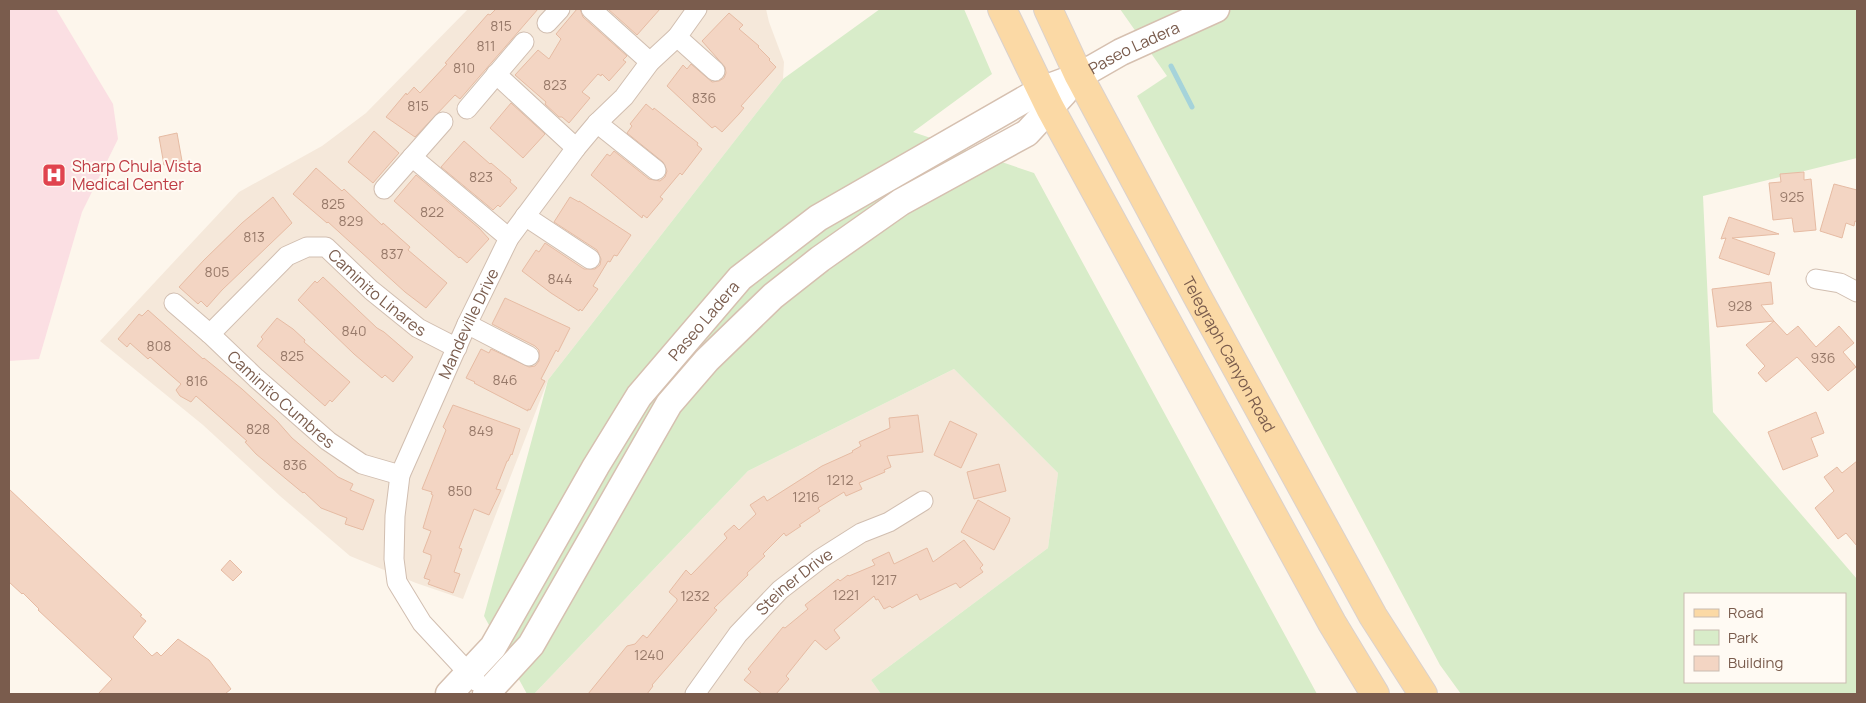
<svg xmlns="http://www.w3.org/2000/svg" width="1866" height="703" viewBox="0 0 1866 703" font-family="Manrope,sans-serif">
<rect width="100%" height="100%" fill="#fdf6ec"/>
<path fill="#f5e8da" d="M468,9H766L769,22L784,62L783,79L548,380L463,599L416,583L350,556L280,496L203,425L100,341L239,192L322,146L366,113Z
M954,369L1058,473L1048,548L871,680L881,694H534L748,471Z"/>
<path fill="#fbdfe3" d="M9,9H56L113,104L118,139L82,212L39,359L9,361Z"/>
<path fill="#d8ecc9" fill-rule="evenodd" d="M880,9H964L992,74L913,132L1034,173L1317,694H881L871,680L1048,548L1058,473L954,369L748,471L534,694H527L484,616L548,380L783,79Z
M1120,9H1857V158L1703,196L1713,412L1857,579V694H1461L1440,665L1137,96L1167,76ZM1685,594H1845V682H1685Z"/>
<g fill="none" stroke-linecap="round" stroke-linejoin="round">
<path stroke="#a5d3da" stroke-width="5" d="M1171,66L1192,107"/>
</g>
<path fill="#f3d5c3" stroke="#e6bba3" d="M496,9H538L460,99L455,95L415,137L386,117L406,93L407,95L414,87L420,93L447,64L445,63L488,14L490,15Z
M577,9H580L583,17L627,56L623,60L626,62L609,81L602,74L601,76L598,74L582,92L590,98L569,123L562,117H559L545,104L546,102L515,75L538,50L549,59L561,39L556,34Z
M608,9H660L637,35Z
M729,13L743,25L739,29L759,46L758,47L770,59L769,60L776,67L741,106L744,108L739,114L722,132L715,126L712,128L667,86L683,65L687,69L691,64L712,82L719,81L724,78L726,73L725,67L702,41Z
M511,103L545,134L523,158L490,128Z
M646,104L653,110L654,108L698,143L697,145L702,149L682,175L680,173L660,197L663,199L647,218L643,215L642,218L591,175L607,154L610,156L614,151L649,179L660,181L665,177L667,171L663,162L627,133L632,126L630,124Z
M374,131L399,153L373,183L348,162Z
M177,133L182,161L164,165L159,137Z
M464,141L490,164L491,163L511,180L510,182L517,188L500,207L498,205L493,210L441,167Z
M316,168L342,191L344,189L382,225L383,223L410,247L408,250L447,283L426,308L405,292L328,222L327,223L293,194Z
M1804,172V180L1811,179L1816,230L1794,232L1792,218L1773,220L1769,183L1781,182L1780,174Z
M416,175L479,228L489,239L467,263L460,257L459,258L394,201Z
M1834,184L1857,190V222L1855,221L1854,226L1846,223L1842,238L1820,231Z
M273,197L292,223L222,290L207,307L201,301L198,304L179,287L204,260L242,223Z
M570,197L579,202V201L631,235L617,256L614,255L610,262L608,261L593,286L598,289L582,311L580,309L579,311L551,293L522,271L536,250L539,252L545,243L584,269H595L600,265L601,259L597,250L554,222Z
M1729,217L1779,234L1732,238L1775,253L1769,275L1719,258L1726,238L1721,239Z
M323,277L377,328L384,332L413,357L393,382L385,375L382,378L354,354L298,300L315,281L317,283Z
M1771,282L1773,304L1761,305L1774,321L1717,327L1712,289Z
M505,298L570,328L558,352L556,350L541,379L545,381L530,410L528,409V411L474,383L475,382L466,378L481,349L489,353L491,349L529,367L535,366L539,361V350L535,346L492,324Z
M148,310L203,359L204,358L242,389L277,421L292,438L338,477L353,484L350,490L374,500L363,530L345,524L347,518L321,508L304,492L303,493L256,454L245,442L247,441L196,396L191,402L180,396L176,390L181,384L150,357L148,359L130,343L127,347L118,339L139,314L142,316Z
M277,318L293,329L305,340L304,342L350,382L332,402L330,400L325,406L257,346L263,339L261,337Z
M1774,321L1787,335L1798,326L1816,347L1839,326L1854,343L1843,352L1856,367L1828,391L1797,357L1766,382L1758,373L1765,366L1746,345Z
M453,405L520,429L512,455L511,454L508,461H507L496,489L501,490L489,515L474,509L459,548L462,549L454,572L460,574L453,593L428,584L430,580L424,578L431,559V555L423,552L431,531L423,528L433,495L431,494L432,492L422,489L446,430L443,427Z
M1816,412L1824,433L1811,438L1818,456L1783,470L1768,432Z
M918,415L923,452L887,456L891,467L884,470L885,472L859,483L862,489L846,496L844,492L818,508L820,511L799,525L801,526L786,536L784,533L763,554L765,556L747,573L748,575L714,608L717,610L652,685L653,686L647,694H588L627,646L635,644L643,635L647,638L677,601V599L669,592L686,570L691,575L727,538L724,534L734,525L739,530L756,514L750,505L764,496L767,501L822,466L853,452L852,451L861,446L859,442L890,428L889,418Z
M950,421L977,434L961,468L934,455Z
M1857,461V546L1846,533L1838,539L1815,508L1834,491L1824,477L1837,467L1842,473Z
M999,464L1006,491L974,499L967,472Z
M9,489L142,615L140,616L146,621L133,637L152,656L157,652L161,656L178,639L209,660L231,689L225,694H98L112,679L38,610L39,609L23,593L22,594L9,582Z
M978,500L1010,518L1009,522L994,550L961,532Z
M964,540L983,565L980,568L983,572L960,588L956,583L920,600L917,594L892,608L890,606L884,609L878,599L876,600L874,596L834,630L840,638L826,650L815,640L786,676L789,679L776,694H762L744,680L751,672L748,669L783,627L785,628L808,609L805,605L838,579L840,581L848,575L849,576L875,565L872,560L889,552L894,564L927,548L933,562Z
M230,560L242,572L233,581L221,570Z"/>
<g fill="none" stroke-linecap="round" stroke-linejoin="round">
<g stroke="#d1beb0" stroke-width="21">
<g id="street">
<path d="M591,9L650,62"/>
<path d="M547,23L560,9"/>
<path d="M677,37L715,71"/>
<path d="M496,74L576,148"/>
<path d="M467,109L524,42"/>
<path d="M597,123L656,170"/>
<path d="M412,157L509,238"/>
<path d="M384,189L443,122"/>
<path d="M525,216L590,259"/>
<path d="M1816,279L1840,283L1857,292"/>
<path id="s1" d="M174,303L210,334L256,378L328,441L362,464L400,475"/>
<path d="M467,324L529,356"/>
<path id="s2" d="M210,334L287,256L307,247H326L371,290L418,328L457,348"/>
<path id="s3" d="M476,681L422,623L397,582L394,559L395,516L400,475L467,324L509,238L576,148L597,123L624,97L650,62L677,37L697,9"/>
<path id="s4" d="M695,694L738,634L780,590L820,559L861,533L889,522L923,501"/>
</g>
</g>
<g stroke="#d6c0b0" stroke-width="29">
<g id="secondary">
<path id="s5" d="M449,694L493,647L596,466L639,396L740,278L818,218L1041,90L1079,76L1121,52L1216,9"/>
<path d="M486,694L531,645L669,404L707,360L773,296L820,259L901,202L1027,133L1064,93"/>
</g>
</g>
<g stroke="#dad1cd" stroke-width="30">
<g id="primary">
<path d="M1002,9L1050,108L1332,623L1375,694"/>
<path id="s6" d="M1048,9L1079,76L1197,296L1373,616L1423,694"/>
</g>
</g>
<use href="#street" stroke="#fff" stroke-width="19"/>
<use href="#secondary" stroke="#fff" stroke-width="26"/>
<use href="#primary" stroke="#fbd9a5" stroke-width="28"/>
</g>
<defs>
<g id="hospital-square" transform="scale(1.25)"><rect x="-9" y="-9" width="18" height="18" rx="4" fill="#e0444e" stroke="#fffaf3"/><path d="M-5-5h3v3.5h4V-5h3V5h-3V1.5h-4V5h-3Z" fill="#fff"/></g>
</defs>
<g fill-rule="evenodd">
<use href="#hospital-square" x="54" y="175"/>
</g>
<g text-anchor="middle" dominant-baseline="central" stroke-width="4" stroke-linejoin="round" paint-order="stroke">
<g font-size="14" fill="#987a6a">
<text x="501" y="25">815</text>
<text x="486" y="45">811</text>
<text x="464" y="67">810</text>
<text x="555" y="84">823</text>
<text x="704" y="97">836</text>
<text x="418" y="105">815</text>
<text x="481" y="176">823</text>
<text x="1792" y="196">925</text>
<text x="333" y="203">825</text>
<text x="432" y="211">822</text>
<text x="351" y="220">829</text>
<text x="254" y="236">813</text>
<text x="392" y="253">837</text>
<text x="217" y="271">805</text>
<text x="560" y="278">844</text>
<text x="1740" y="305">928</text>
<text x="354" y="330">840</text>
<text x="159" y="345">808</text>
<text x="292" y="355">825</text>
<text x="1823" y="357">936</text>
<text x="505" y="379">846</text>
<text x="197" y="380">816</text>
<text x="258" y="428">828</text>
<text x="481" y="430">849</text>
<text x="295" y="464">836</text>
<text x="840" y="479">1212</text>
<text x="460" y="490">850</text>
<text x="806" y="496">1216</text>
<text x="884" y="579">1217</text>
<text x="846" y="594">1221</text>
<text x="695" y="595">1232</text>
<text x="649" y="654">1240</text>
</g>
<g font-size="16" fill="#7a5c4d" stroke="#fffaf3">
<text stroke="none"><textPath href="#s5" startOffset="968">Paseo Ladera</textPath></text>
<text stroke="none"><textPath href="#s2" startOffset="219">Caminito Linares</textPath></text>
<text stroke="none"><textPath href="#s5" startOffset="454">Paseo Ladera</textPath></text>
<text stroke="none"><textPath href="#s3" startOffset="401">Mandeville Drive</textPath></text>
<text stroke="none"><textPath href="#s6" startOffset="390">Telegraph Canyon Road</textPath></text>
<text stroke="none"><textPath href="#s1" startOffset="144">Caminito Cumbres</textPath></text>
<text stroke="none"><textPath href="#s4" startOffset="151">Steiner Drive</textPath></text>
</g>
<g font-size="16" fill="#be3a42" stroke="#fffaf3" text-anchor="start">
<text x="72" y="166">Sharp Chula Vista<tspan x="72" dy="18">Medical Center</tspan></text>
</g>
</g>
<rect width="1866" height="703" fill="none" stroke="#7a5c4d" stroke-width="20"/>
<rect x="1684" y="593" width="162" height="90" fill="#fffaf3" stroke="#cabbb1"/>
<rect x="1694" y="609" width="25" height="8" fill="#fbd9a5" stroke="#cabbb1"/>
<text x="1728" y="618" font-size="15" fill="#7a5c4d">Road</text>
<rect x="1694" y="630" width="25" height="15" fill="#d8ecc9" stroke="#cabbb1"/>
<text x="1728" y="643" font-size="15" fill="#7a5c4d">Park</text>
<rect x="1694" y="656" width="25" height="15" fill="#f3d5c3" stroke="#cabbb1"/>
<text x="1728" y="668" font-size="15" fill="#7a5c4d">Building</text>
</svg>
